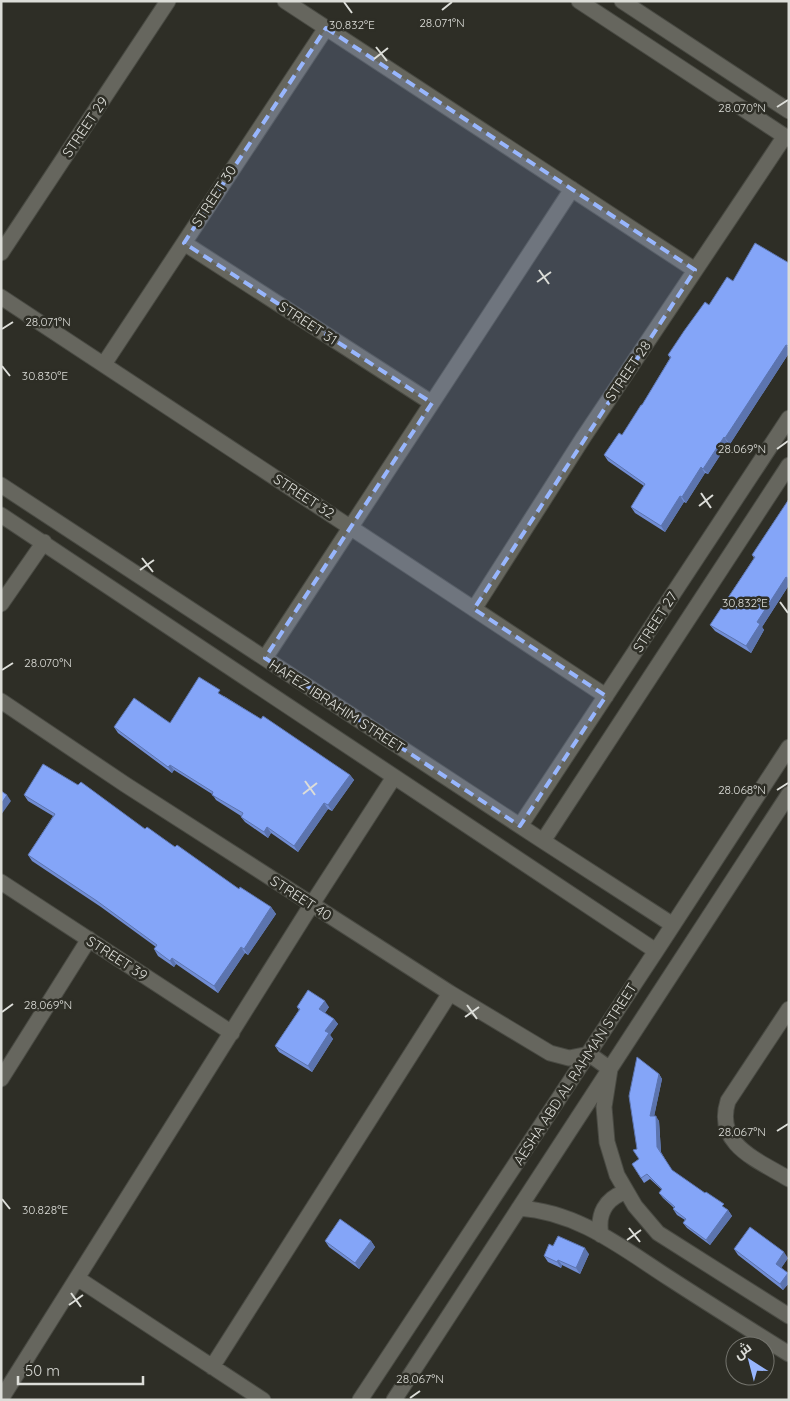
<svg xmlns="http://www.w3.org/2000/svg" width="790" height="1401" viewBox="0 0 790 1401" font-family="Quicksand,Cairo,sans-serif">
<rect width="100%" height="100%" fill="#2e2e26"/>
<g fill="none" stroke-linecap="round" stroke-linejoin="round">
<g stroke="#494a43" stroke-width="17">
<path id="street" d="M285,1L695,270
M579,1L789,139
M622,1L789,111
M184,243L432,403
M1,253L168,1
M1,297L606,696
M104,364L326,28
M1,485L543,841L673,925
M1,515L656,951
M1,604L44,542
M474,609L583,438L785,136
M265,658L572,189
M1,701L126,785L450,993L550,1053L569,1058L589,1054L610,1069L604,1107L607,1142L617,1175L635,1206L658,1233L789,1316
M520,826L789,418
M543,841L789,465
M1,882L232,1033
M789,1009L728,1101C714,1145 758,1160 789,1179
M1,1079L89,939
M519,1208C578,1212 621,1247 669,1278C709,1304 749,1329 789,1354
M601,1235C597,1214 605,1199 625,1192
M77,1278L263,1400
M212,1367L450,993
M1,1399L312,904L394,777
M360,1400L656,951L789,747
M394,1400L789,794"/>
</g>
<use href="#street" stroke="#66665e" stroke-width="15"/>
</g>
<path fill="#728ed5" d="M789,263V353L730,444L728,443L708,474L705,473L686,503L684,502L665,532L635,513L631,507L644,486L608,461L604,455L622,435L642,405L670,358L668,355L709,305L733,281Z
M789,499V585L762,627L764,630L751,653L715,631L710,625L754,558L752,555Z
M224,696L350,775L354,780L332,811L328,809L298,852L271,833L268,838L245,822L241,817V816L216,800L212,794L174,770L172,773L118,733L114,727L170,723Z
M24,795L145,829L175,847L239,889L271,907L276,914L248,955L245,953L218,993L176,964L174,967L158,956L154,949L156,947L101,907L32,861L28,855L53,816L28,801Z
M297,1007H329L325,1013L334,1019L338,1024L330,1035L333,1039L312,1072L279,1052L275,1046L299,1010Z
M659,1074L662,1079L654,1116L659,1121L661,1152L672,1171L728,1210L732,1216L710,1245L687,1228L683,1223L685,1220L677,1215L673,1209L674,1208L663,1198L659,1193L662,1190L650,1179L644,1183L632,1164L639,1159Z
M325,1241H371L375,1247L359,1269L329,1247Z
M553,1246L589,1254L580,1274L562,1265L561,1268L548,1262L544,1256Z
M734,1249L788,1258L781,1268L789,1274V1283L783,1290L738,1255Z"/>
<path fill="#5c74ae" d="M786,345L789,349V353L730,444L725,438Z
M724,437L728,443L708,474L703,469Z
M701,467L705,473L686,503L682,497Z
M680,496L684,502L665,532L661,526Z
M786,577L789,581V585L762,627L764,630L751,653L746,646L757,622Z
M170,765L174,770L172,773L168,767Z
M350,775L354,780L332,811L328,805Z
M7,795L11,801L1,815V804Z
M324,803L328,809L298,852L294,846Z
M267,827L271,833L268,838L264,832Z
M271,907L276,914L248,955L244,949Z
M241,947L245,953L218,993L214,986Z
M172,958L176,964L174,967L170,961Z
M325,1001L329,1007L323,1015L319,1009Z
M334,1019L338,1024L330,1035L333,1039L312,1072L308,1066L325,1031Z
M659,1074L662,1079L653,1122L650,1116Z
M656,1116L659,1121L661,1152L657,1147Z
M728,1210L732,1216L710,1245L706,1240Z
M371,1241L375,1247L359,1269L355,1263Z
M585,1248L589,1254L580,1274L576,1268Z
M784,1252L788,1258L780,1270L776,1264Z
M558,1260L562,1265L561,1268L557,1262Z
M788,1273L789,1274V1283L783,1290L780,1284Z"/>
<path fill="#84a5f8" stroke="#5c74ae" d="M755,243L789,263V346L786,345L725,438L724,437L703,469L701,467L682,497L680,496L661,526L631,507L645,484L604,455L619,433L622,435L641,405H642L671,357L668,355L684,331L705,302L709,305L727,277L733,281Z
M789,499V579L786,577L757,622L760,624L746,646L710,625L755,557L752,555Z
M199,677L220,690L218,693L261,719L263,716L350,775L328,805L324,803L294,846L267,827L264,832L241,817L243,813L212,795L213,792L170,765L168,767L114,727L134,698L170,723Z
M43,764L78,785L81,782L145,829L147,827L175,847L177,845L239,889L240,887L271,907L244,949L241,947L214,986L172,958L170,961L154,949L157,945L97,901L28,855L55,814L24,795Z
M1,791L7,795L1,804Z
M308,990L325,1001L319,1009L334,1019L325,1031L329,1033L308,1066L275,1046L300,1009L297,1007Z
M637,1057L659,1074L650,1116H656L657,1147L672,1170L705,1193L706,1192L724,1204L722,1206L728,1210L706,1240L683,1223L686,1219L673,1209L675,1207L659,1193L662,1189L647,1174L641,1178L632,1164L639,1159L633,1150L637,1149L629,1096Z
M340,1219L371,1241L355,1263L325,1241Z
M750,1227L784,1252L776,1264L788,1273L780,1284L734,1249Z
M558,1236L585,1248L576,1268L558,1260L557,1262L544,1256L549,1244L553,1246Z"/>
<path fill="#98b6fd" fill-opacity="0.2" stroke="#98b6fd" stroke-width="4" stroke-dasharray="10 6" stroke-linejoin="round" d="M326,28L695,270L474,609L606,696L520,826L265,658L432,403L184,243Z"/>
<path fill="none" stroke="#dcddd8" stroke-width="2" d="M344,2L352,13M442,10L452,2M376,47L387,61M374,59L388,48M777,107L788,100M539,270L549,284M537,282L551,272M2,329L13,322M2,366L10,376M777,449L788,441M701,493L711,508M699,506L713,495M142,558L153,572M140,570L154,560M780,602L788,613M2,670L13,663M305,781L315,795M777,790L788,783M303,794L317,783M467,1005L477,1019M2,1012L13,1004M465,1017L479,1007M777,1131L788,1124M2,1199L10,1209M629,1228L640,1242M627,1240L641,1230M71,1293L81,1307M69,1305L83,1295M410,1398L420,1391"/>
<g text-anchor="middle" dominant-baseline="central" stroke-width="5" stroke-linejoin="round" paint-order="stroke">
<g font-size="14" fill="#dcddd8" stroke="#2e2e26">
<text transform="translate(85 127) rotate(-56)">STREET 29</text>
<text transform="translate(214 196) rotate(-57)">STREET 30</text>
<text transform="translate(308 323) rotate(33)">STREET 31</text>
<text transform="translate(628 371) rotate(-56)">STREET 28</text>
<text transform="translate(304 496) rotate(33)">STREET 32</text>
<text transform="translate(655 622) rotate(-57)">STREET 27</text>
<text transform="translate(337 706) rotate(33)">HAFEZ IBRAHIM STREET</text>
<text transform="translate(301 898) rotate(33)">STREET 40</text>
<text transform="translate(117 958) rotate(33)">STREET 39</text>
<text transform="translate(575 1074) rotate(-57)">AESHA ABD AL RAHMAN STREET</text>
</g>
</g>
<g font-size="12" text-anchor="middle" fill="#dcddd8" stroke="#2e2e26" stroke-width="5" stroke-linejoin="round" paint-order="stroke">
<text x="442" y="27">28.071°N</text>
<text x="352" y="29">30.832°E</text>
<text x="742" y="112">28.070°N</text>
<text x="48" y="326">28.071°N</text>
<text x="45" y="380">30.830°E</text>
<text x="742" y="453">28.069°N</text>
<text x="745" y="607">30.832°E</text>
<text x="48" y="667">28.070°N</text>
<text x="742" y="794">28.068°N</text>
<text x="48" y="1009">28.069°N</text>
<text x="742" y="1136">28.067°N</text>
<text x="45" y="1214">30.828°E</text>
<text x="420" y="1383">28.067°N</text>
</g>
<rect width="790" height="1401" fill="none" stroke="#dcddd8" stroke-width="5"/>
<g transform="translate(750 1361) rotate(324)"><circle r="24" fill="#2e2e26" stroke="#74746d"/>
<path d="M0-4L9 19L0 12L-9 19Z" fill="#98b6fd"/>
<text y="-8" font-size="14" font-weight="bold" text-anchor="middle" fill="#dcddd8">ش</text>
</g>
<path d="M18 1376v8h125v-8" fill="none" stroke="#dcddd8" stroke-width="2.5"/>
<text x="25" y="1376" font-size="15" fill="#dcddd8" stroke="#2e2e26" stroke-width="4" paint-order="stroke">50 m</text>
</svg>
